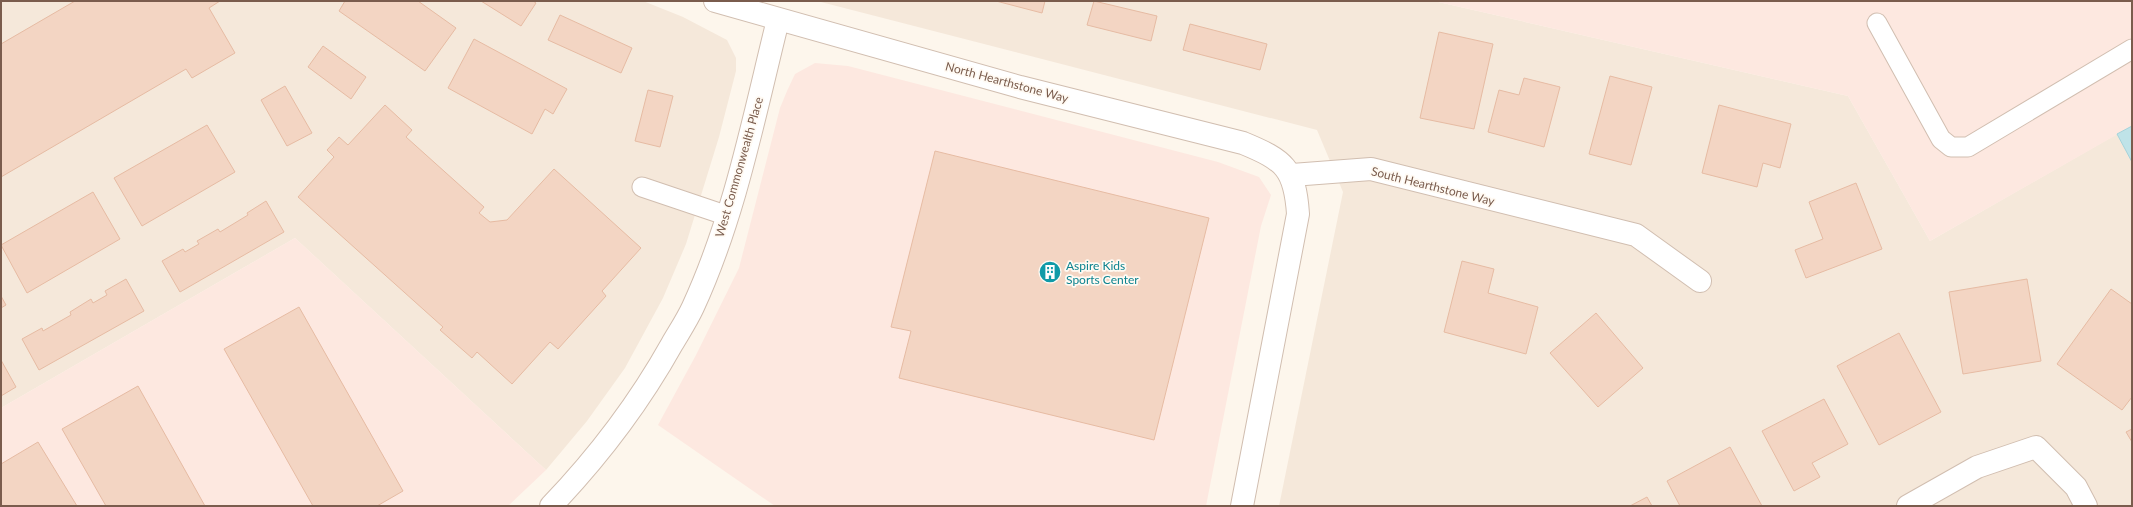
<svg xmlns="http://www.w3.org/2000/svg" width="2133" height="507" viewBox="0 0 2133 507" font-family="Lato,sans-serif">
<rect width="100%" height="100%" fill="#fdf6ec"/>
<path fill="#f5e8da" d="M1,1H643L683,17L727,40L736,58V71L719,137L686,244L663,298L625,368L587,421L546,470L295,238L1,408Z
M817,1H1434L1848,96L1930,241L2117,134L2132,162V506H1279L1343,192L1317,130Z"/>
<path fill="#fde8e0" d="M1434,1H2132V126L1930,241L1848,96Z
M815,63L848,66L1218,162L1259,177L1271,195L1261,226L1206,506H775L658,425L696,355L739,268L780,108L787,91L795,74Z
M295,238L546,470L508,506H1V408Z"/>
<path fill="#bfe3e8" stroke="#a5d3da" d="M2132,126V162L2117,134Z"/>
<path fill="#f3d5c3" stroke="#e6bba3" d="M75,1H220L209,8L235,53L192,78L186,69L1,177V44Z
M345,1H418L456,28L425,71L339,11Z
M481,1H533L536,3L521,26Z
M996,1H1045L1042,13Z
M1094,1L1157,16L1151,41L1087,25Z
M560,15L632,48L621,73L548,40Z
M1190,24L1267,44L1260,70L1183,50Z
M1439,32L1493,44L1474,129L1420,118Z
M474,39L567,89L553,114L545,109L532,134L448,88Z
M323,46L366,77L351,99L308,67Z
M1610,76L1652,87L1631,165L1589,154Z
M1524,78L1560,87L1544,147L1488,132L1499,90L1519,95Z
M285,86L312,133L287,146L261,100Z
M648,90L673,96L660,147L635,141Z
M385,105L412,130L406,137L484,207L479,213L490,222L507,220L554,169L641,248L602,291L606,296L558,349L550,342L512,384L477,352L472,358L440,330L443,327L298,197L334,157L327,150L339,137L348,145Z
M1719,105L1791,124L1780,168L1763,163L1757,187L1702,173Z
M207,125L235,172L142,226L114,178Z
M935,151L1209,218L1154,440L899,378L911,331L891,327Z
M1856,183L1882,249L1806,278L1795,250L1823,239L1809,202Z
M93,192L120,239L27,293L1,245Z
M266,201L284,232L180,292L162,261L183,249L185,252L199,244L197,241L218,229L220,232L248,215L247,213Z
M1462,261L1494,269L1488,293L1538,307L1526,354L1444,332Z
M126,279L144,311L39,370L22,339L42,328L43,331L71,315L70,312L91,299L93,303L107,295L105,291Z
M2027,279L2041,361L1963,374L1949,292Z
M2111,289L2132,304V397L2122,410L2057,364Z
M1,296L6,305L1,308Z
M299,307L403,491L377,506H313L224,349Z
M1596,313L1643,368L1598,407L1550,353Z
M1899,333L1941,412L1879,445L1837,366Z
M1,360L16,387L1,396Z
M138,386L205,506H106L62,429Z
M1824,399L1848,444L1812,463L1820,477L1794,491L1762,431Z
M2132,429V442L2126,432Z
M38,442L77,506H1V464Z
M1730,447L1762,506H1680L1667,481Z
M1647,497L1652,506H1630Z"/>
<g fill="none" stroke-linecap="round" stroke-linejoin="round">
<g stroke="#d1beb0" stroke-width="21">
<path id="service" d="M1877,23L1941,139L1951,147H1968L2132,49
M642,187L728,216"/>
</g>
<g stroke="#d1beb0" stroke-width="24">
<path id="minor" d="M1292,175L1371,169L1636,235L1700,281
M551,506C598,457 639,403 672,344C679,332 687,320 693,307C735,216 754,116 778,20
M1908,506L1977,467L2036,447L2076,487L2086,506"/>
</g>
<g stroke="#d1beb0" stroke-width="24">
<path id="tertiary" d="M715,1L1020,87L1243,143C1284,160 1295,168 1298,214L1242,506"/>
</g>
<use href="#service" stroke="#fff" stroke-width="19"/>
<use href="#minor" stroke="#fff" stroke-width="22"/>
<use href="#tertiary" stroke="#fff" stroke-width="22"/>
</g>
<defs>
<g id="building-disc" transform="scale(1.15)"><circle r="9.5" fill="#0f9aa8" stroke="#fffaf3"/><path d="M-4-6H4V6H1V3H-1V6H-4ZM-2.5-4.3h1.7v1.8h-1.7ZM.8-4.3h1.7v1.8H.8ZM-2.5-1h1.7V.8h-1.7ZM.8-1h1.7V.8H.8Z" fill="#fff"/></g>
</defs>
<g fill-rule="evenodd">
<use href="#building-disc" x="1050" y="272"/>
</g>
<g text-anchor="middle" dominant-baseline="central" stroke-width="3.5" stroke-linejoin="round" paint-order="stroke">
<g font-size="12" fill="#7a5c4d" stroke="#fffaf3">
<text transform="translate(1007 82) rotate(15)">North Hearthstone Way</text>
<text transform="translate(739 167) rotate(-74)">West Commonwealth Place</text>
<text transform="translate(1433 186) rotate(14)">South Hearthstone Way</text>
</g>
<g font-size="12" fill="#0d838f" stroke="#fffaf3" text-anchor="start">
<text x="1066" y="265">Aspire Kids<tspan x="1066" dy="14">Sports Center</tspan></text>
</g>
</g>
<rect width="2133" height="507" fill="none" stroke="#7a5c4d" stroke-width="4"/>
</svg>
